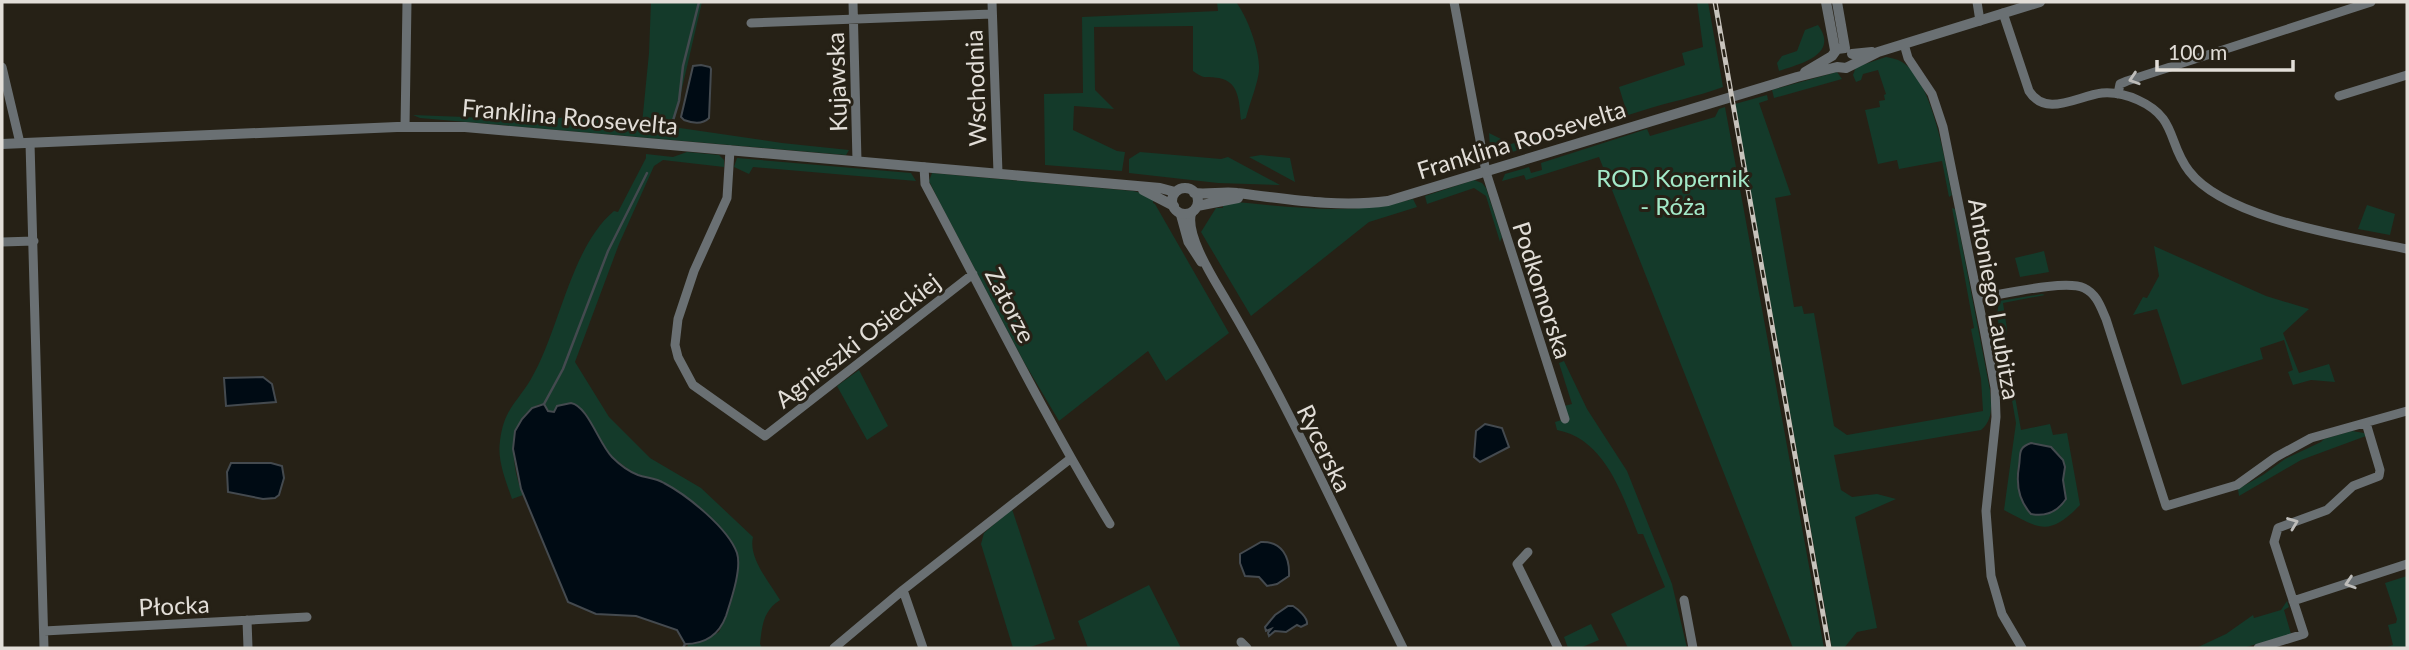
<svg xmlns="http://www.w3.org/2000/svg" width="2409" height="650" viewBox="0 0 2409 650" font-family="Lato,sans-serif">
<rect width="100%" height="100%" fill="#262116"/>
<path fill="#143a2a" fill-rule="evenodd" d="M651,2H702L673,127L782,143L849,150L846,155L420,118L413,115L541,120L568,117L642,124L649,53Z
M1217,2H1236C1247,16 1260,51 1259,69C1259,81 1249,105 1246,118L1241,120C1239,103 1240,82 1219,78C1206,76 1205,80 1193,71V26L1094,27L1095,90L1114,109L1074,106L1073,130L1117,151L1125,152L1122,171L1045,165L1044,94L1083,93L1082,17L1218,11Z
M1697,2H1708L1723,87C1696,97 1669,102 1641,111C1595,125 1549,141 1503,155L1499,156L1490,148L1489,133L1511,144L1626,110L1619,87L1685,65L1682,53L1703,47Z
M1818,25C1840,55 1799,64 1779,71L1777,63L1782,56L1797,51L1805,30Z
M1886,57C1891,58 1897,59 1902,62C1933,81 1945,161 1952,195L1949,197L1942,161L1899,169L1897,160L1878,164L1865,110L1880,107L1879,101L1885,100L1884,95L1886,94L1878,70L1863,74L1861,80L1856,82L1853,75L1856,67Z
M1837,72L1842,79L1774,98L1772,90Z
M1767,95L1768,100L1759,103L1791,195L1775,198L1794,307L1802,306L1804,314L1814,313L1834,426L1847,435L1983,411L1981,379L1971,329L1974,328L1952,208L1955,209L1990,390C1991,405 1994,419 1981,430L1834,455L1841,490L1852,497L1877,494L1896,499L1855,517L1877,628L1857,632L1844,648H1832L1735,104Z
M1725,107L1824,648H1793L1599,157L1526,180L1524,175L1502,181L1505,174L1529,167L1531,173L1542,170L1541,163L1647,129L1650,136L1715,117L1719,109Z
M687,152L719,155L724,160V167L663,160L654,166L619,244L575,362L609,417L650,458L701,488L753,537C748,558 770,583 780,600C763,611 762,626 760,644L762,648H687L688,644L703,640L719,632C731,606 746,568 730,542L664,483L636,475L611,456L594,432L586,413L548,411L540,404C505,418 511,467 523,495L512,499C506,481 497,460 500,441C504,409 516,404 531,379C560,330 570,248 614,211L618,212L646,158V154L673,157Z
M1140,152L1221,159L1228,157L1280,185L1218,183L1129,173V159Z
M1261,155L1290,158L1295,182L1249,157Z
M737,158L911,173L916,181L753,167L749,174L734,167Z
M932,173L1133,191L1154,196L1153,203L1155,204L1229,333L1166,381L1148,351L1059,421L1024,362L940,203L929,181Z
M1474,180L1482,183L1486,188L1502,237L1500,242L1486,196L1474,188L1427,204L1425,196Z
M1413,199L1417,207L1369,222L1251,316L1201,232L1216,208H1223V201C1288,206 1350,217 1413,199Z
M2367,205L2395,214L2390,235L2358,229Z
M2154,246L2266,296L2309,309L2283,333L2299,373L2329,364L2335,382L2311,380L2293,385L2288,372L2293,370L2284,340L2260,348L2263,359L2182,385L2157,309L2133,315L2143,297L2147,298L2159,276Z
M2044,251L2049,272L2020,277L2015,258Z
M2042,294L2045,295L2003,303L2007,329L2005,342L2021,430L2050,424L2053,435L2067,433L2080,505C2049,537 2040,529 2004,510L2016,423L1997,315L1999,301ZM2045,445L2061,456C2063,469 2063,481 2066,493L2058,508L2045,514C2026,499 2011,492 2019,464Z
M1564,361L1587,409L1627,471L1672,584L1687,648H1628L1611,614L1665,587L1643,534H1638C1622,494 1605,439 1557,430L1555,422L1568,418L1564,406L1572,404L1559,363Z
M859,370L888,426L867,440L837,386Z
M2352,431L2364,433L2366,436L2301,460L2239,496L2238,489L2263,475L2285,459L2321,442L2324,439Z
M1012,509L1055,639L1027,648H1013L981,544L984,533Z
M2407,576V648H2384L2393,645L2388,625L2396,623L2397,619L2385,583Z
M1149,585L1181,648H1088L1078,621Z
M2287,601L2289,607L2284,610L2291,634L2243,648H2196L2226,634L2253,615L2254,618L2281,610Z
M1591,624L1599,640L1580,648H1568L1564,637Z"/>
<path fill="#000b14" stroke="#444a4f" stroke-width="2" d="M701,65L710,67L711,69L709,118C702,125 692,123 684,120L681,117L693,66Z
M263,377L272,384L276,402L226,406L224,378Z
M571,403C588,406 599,444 612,457C619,464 630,472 638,475C647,478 656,478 664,483C687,495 728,528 737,553C742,569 731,600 726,616C719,635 705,644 685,644L677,630L636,616L596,614L568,602L521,489L513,449L515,431L522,419L532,408L544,404L548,411L554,412L557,406Z
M1485,424L1502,428L1509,447L1480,462L1474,457L1476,431Z
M2031,443L2051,447L2063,460L2065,467L2063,480L2066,499C2058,511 2046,517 2031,514C2018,500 2016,483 2019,466C2021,454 2017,448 2031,443Z
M231,463H271L282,466L284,478L279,495L275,498L263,499L228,492L227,472Z
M1261,542C1282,541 1290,557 1289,576L1277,584L1267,586L1259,577L1245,576L1240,563V554Z
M1288,606H1293C1298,609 1308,618 1307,624L1301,627L1297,625L1286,632L1275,631L1269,636L1268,633L1271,629L1266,631L1265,627L1275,615Z"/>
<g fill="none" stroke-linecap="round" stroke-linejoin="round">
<path stroke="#444a4f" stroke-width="2.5" d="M671,127L679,101L683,66L699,2
M544,404L563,369L608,251L647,173
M683,648L685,644"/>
<path stroke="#6a7073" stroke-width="9" d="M853,2L857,161
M992,2L998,173
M1454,2L1486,172L1565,419
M1977,2L1980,21
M2003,13L2029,91C2046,118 2077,96 2102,93C2114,92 2127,95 2138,100C2178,118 2167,143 2189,171C2225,219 2350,237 2407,249
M751,23L992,14
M1904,44L1908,58L1932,94L1943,127L1984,329L1995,388L1996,417L1986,511L1991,576L2002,614L2022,648
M2,67L20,143
M2118,94L2120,84L2127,81L2371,2
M2339,96L2407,75
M405,127L407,2
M30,143L44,648
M730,150L727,198L694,271L678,319L675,345L678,357L693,385L765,436L973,274
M924,167L925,184C986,298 1043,414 1110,524
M1192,212C1184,234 1215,281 1226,300C1292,411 1346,533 1403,648
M1180,213L1188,242L1201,262
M2,242L34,241
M1978,298C2001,295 2065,279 2084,288C2097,294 2101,308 2106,319L2166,506L2237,485L2276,457L2311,438L2407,411
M1528,552L1517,564L1558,648
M903,590L923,648
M1684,600L1693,648
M2293,601L2407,564
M247,620L248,648
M44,631L307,617
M1241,642L1247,648
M834,648L903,590L1070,459
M2258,648L2304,634L2274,542L2278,528L2327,510L2353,486L2379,476L2380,470L2366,423"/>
<path stroke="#6a7073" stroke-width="10" d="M1826,2L1835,50
M1837,2L1845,48
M1852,54L1872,52
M1805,72L1832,56L1837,49L1845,48
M2,144L397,127H465L1160,188L1175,192
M1172 201a13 13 0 1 1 26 0a13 13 0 1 1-26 0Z
M1143,190L1174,206
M1194,193C1208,195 1223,191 1237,193C1288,199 1337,208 1388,201L1797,77L1837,67L1846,68L1878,52L2040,2
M1197,206L1238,198"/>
<g stroke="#c7c3bc" stroke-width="5">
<path id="rail" d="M1715,2L1829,648"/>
</g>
<use href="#rail" stroke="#262116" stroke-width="2.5" stroke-dasharray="8" stroke-linecap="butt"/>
</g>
<defs><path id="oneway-chevron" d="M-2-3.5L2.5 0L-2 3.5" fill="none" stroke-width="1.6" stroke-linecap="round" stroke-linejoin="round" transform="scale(1.75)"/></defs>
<g stroke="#bebdba">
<use href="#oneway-chevron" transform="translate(2134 79) rotate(162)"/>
<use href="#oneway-chevron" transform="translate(2293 523) rotate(-21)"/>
<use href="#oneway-chevron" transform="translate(2350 583) rotate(162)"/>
</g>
<g text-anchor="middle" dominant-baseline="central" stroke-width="6" stroke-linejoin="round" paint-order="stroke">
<g font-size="24" fill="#e2ded8" stroke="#262116">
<text transform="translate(836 82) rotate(-92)">Kujawska</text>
<text transform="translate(975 88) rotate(-92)">Wschodnia</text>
<text transform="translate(570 116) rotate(5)">Franklina Roosevelta</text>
<text transform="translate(1521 139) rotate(-17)">Franklina Roosevelta</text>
<text transform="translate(1543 290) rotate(72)">Podkomorska</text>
<text transform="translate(1995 299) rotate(80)">Antoniego Laubitza</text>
<text transform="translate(1011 305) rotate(63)">Zatorze</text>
<text transform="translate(857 340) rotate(-38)">Agnieszki Osieckiej</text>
<text transform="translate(1325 448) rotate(64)">Rycerska</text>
<text transform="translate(174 605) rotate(-3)">Płocka</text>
</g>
<g font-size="24" fill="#a3e9c8" stroke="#262116">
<text x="1673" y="177">ROD Kopernik<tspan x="1673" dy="28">- Róża</tspan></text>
</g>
</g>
<rect width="2409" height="650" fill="none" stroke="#e2ded8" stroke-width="7"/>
<path d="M2157 60v10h136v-10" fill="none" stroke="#e2ded8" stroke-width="3.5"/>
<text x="2168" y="60" font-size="21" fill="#e2ded8" stroke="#262116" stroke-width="5" paint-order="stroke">100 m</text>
</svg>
